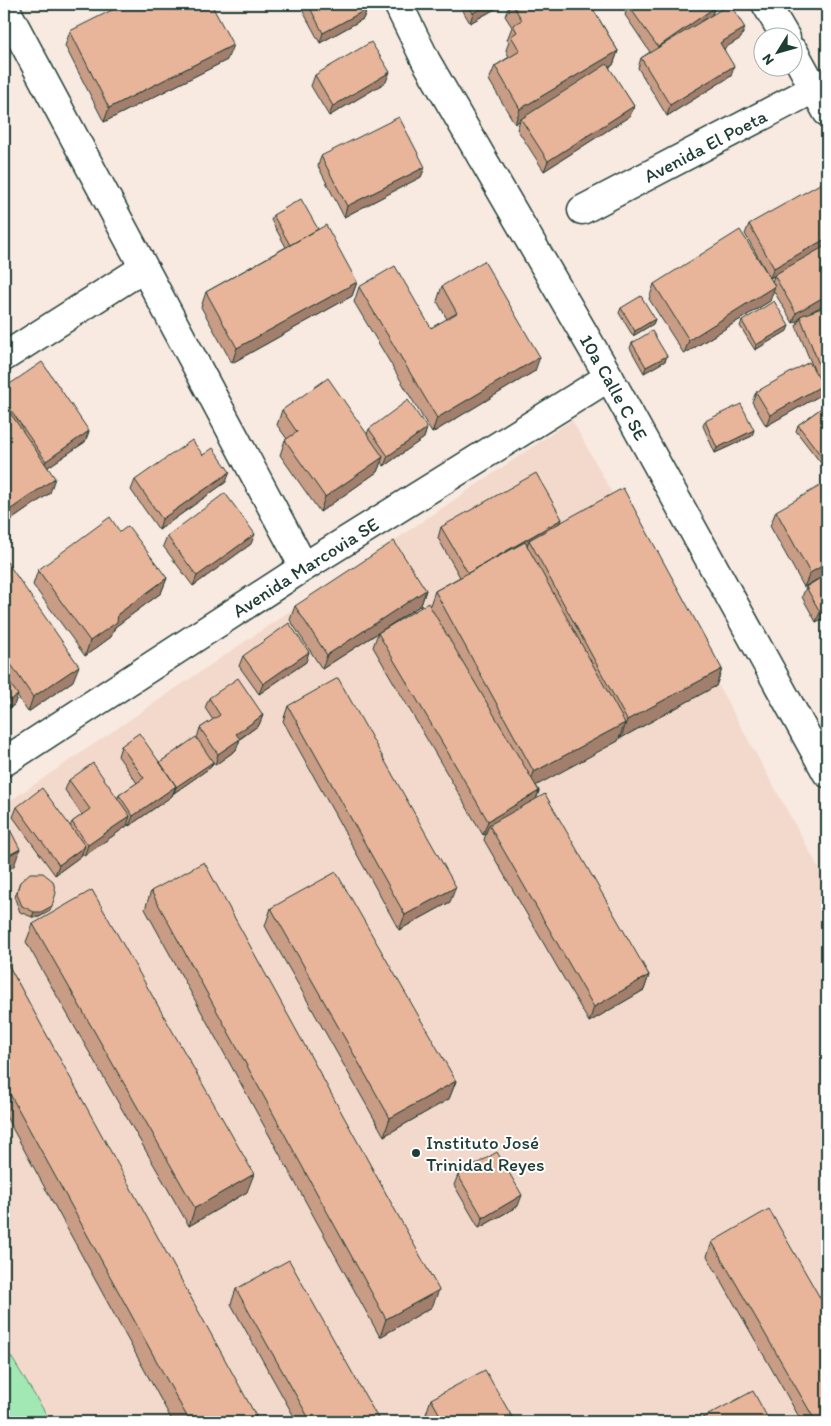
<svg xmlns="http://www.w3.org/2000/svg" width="831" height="1426" viewBox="0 0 831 1426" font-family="Itim,sans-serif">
<rect width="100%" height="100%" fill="#f8e9e1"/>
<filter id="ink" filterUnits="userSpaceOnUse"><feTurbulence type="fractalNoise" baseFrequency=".02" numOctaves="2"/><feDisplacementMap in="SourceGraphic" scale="10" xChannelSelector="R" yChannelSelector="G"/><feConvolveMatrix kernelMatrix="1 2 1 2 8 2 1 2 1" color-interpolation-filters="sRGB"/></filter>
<g filter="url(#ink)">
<path fill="#f3d9cc" d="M572,420L827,883V1422H4V805Z"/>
<path fill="#a1e8b5" stroke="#609274" d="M4,1345L51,1422H4Z"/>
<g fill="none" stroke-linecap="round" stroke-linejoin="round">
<g stroke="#1f3d34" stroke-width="31">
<g id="street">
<path d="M766,4L786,38"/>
<path d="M4,6L304,567"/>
<path d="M794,52L827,112"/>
<path id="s1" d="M582,210L827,82"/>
<path d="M4,357L142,269"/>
</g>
</g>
<g stroke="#1f3d34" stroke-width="31">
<g id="secondary">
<path id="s2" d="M398,4L426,61L609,377L827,773"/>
<path id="s3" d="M4,762L304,567L609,377"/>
</g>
</g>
<use href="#street" stroke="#fff" stroke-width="28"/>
<use href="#secondary" stroke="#fff" stroke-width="28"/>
</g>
<path fill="#c89c85" stroke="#1f3d34" d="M299,4H364L367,9L363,19L320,43Z
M459,4H504L470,23Z
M510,4H590L618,51L613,65L609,68L634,106L630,116L544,171L517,129L520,120L515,124L489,80L495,66L509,57L506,50L509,42L507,40L512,27L505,16Z
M822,4H827V13Z
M628,5L714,8L712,15L741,38L724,48L731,76L667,116L638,68L641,58L650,52L625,15Z
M70,31L227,60L104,122L65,46Z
M315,75L386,82L329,116L311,86Z
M321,156L425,167L421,177L344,217L318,166Z
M273,215L318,229L357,282L352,296L232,363L201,307L206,292L286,247L271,220Z
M749,224L816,310L827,306V378L820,381L819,396L766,426L752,402L756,392L814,370L796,326L799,320L793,323L773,290L770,301L684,354L649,299L654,284L772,282L774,276L770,278L745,234Z
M442,286L535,371L432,433L354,302L359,287L431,328L447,319L437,301Z
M621,308L655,319L653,324L633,336L619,313Z
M742,321L787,331L755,350L740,326Z
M632,343L667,356L665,361L644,373L630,348Z
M4,388L89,431L85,442L48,467L50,493L4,525Z
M827,404V456L820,462L796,431L798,425Z
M282,410L367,434L369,429L427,428L424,438L384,466L381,462L377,472L320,512L280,455L285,440L287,439L277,425Z
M705,421L752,436L715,453L703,426Z
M203,455L226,482L159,530L131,490L135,480Z
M776,511L827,574L804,587L770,526Z
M561,522L722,669L716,686L621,738L620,736L618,741L536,785L539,791L536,799L649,975L644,990L589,1022L484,840L486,833L483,835L373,647L378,633L322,669L290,620L295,606L426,590L421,605L381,631L430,605L435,591L460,577L438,538L441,527Z
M120,532L167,578L161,593L115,627L111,637L85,656L33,585L38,570Z
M167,536L251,544L193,586L163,546Z
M4,564L73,681L28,712L17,696L14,705L4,712Z
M806,587L827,616L816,622L802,597Z
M243,656L306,662L259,694L239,666Z
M209,698L263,715L259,725L240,739L236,750L215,765L213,762L211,767L174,793V792L172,796L129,826L128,824L127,826L84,856L82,853L81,856L55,875L13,817L17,807L70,827L72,822L82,815L65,790L69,780L118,798L119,795L137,783L118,756L121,746L160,762L197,738L200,728L213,720L205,708Z
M288,706L450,902L399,930L283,721Z
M20,882L50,911L39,917H32L20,912L15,899L16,893Z
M151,891L432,1307L380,1337L145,909Z
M271,908L456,1081L449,1099L384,1136L265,926Z
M33,924L247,1192L189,1226L26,942Z
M4,957L253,1422H173L4,1113Z
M458,1175L518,1206L479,1228L454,1185Z
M712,1242L827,1422H802L707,1256Z
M236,1289L380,1422H297L231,1304Z
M431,1399L515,1422H431L426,1414Z"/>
<path fill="#a27f6c" stroke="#1f3d34" d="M489,4H504L470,23L473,13Z
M714,8L711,18L654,57L658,47Z
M367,9L363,19L320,43L323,33Z
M745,28L741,38L717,53L720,43Z
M233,45L227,60L104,122L109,108Z
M618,51L613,65L521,120V119L520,120L515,124L520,109Z
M734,66L731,76L667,116L670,105Z
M390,72L386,82L329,116L333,106Z
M634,106L630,116L544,171L548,161Z
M425,167L421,177L344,217L347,206Z
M827,238V246L770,278L774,268Z
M357,282L352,296L232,363L237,348Z
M775,286L770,301L684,354L689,340Z
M827,295V303L801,318L800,316L799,320L793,323L796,313Z
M655,319L653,324L633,336L635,331Z
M789,326L787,331L755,350L756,345Z
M667,356L665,361L644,373L646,367Z
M540,357L535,371L432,433L437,418Z
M827,370V378L819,382L822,372Z
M823,385L819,396L766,426L770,415Z
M427,428L424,438L384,466L388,456Z
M754,430L752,436L715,453L717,448Z
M89,431L85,442L42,471L46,461Z
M827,452V456L820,462L822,457Z
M383,457L377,472L320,512L325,497Z
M230,472L226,482L159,530L162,519Z
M55,478L50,493L4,525V514Z
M562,519L559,530L529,540L526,549L468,574Z
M255,534L251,544L193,586L197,576Z
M827,563V574L804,587L810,573Z
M167,578L161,593L115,627L111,637L85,656L90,641L118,614Z
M426,590L421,605L322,669L327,655Z
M827,607V616L816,622L820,612Z
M309,652L306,662L259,694L263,684Z
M79,666L73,681L28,712L33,697Z
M722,669L716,686L621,738L627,720Z
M18,695L14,705L4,712V704Z
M263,715L259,725L232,744L236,734Z
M625,723L618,741L528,790L534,772Z
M240,739L236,750L215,765L218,754Z
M213,762L211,767L174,793L176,787Z
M176,786L172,796L129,826L133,816Z
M539,791L534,805L489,825L486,833L483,835L488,821Z
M130,816L127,826L84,856L88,845Z
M85,846L81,856L55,875L59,865Z
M20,849L14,866L4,872V858Z
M456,887L450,902L399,930L405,915Z
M52,906L50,911L39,917H32L34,912Z
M649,975L644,990L589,1022L594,1007Z
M456,1081L449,1099L384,1136L390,1118Z
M254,1174L247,1192L189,1226L195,1208Z
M522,1195L518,1206L479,1228L483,1218Z
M439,1290L432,1307L380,1337L386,1319Z
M256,1416L253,1422H245Z"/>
<path fill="#e8b59b" stroke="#1f3d34" d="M124,4H211L233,45L109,108L70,31Z
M308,4H364L367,9L323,33Z
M468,4H489L473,13Z
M512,4H590L618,51L520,109L495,66L520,51L511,36L517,32L513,25L522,20Z
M630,4H711L714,8L658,47L628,5Z
M730,4L745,28L720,43L734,66L670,105L641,58Z
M371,42L390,72L333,106L315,75Z
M607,64L634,106L548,161L521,119Z
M399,117L425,167L347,206L321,156Z
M827,180V238L774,268L749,224Z
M301,199L318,229L290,245L273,215Z
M326,225L357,282L237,348L206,292Z
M740,230L775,286L689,340L654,284Z
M827,245V295L796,313L774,275Z
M484,261L540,357L437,418L359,287L395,266L431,328L457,313L442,286Z
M641,296L655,319L635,331L621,308Z
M774,301L789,326L756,345L742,321Z
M827,306V370L822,372L800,316Z
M652,331L667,356L646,367L632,343Z
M42,362L89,431L46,461L4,400V388Z
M809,362L823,385L770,415L756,392Z
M328,378L383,457L325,497L285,440L297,432L282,410Z
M408,400L427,428L388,456L369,429Z
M4,404L55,478L4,514Z
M741,404L754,430L717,448L705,421Z
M827,404V452L822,457L798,425Z
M192,440L203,455L213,448L230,472L162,519L135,480Z
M536,473L562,519L468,573L441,527Z
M827,482V563L810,573L776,511Z
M623,488L722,669L627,720L529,540Z
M225,493L255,534L197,576L167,536Z
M110,517L120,532L128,526L167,578L118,614L117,622L90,641L38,570Z
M4,537L7,541L4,543Z
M394,541L426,590L327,655L295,606Z
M525,542L625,723L534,772L435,591Z
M7,562L79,666L33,697L4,654V564Z
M827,574V607L820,612L806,587Z
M428,603L539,791L488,821L378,633Z
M289,623L309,652L263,684L243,656Z
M4,675L18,695L4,704Z
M238,678L263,715L236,734L240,739L218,754L200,728L220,715L209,698Z
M338,678L456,887L405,915L288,706Z
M139,733L176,786L133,816L119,795L144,778L121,746Z
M196,737L213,762L176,787L175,786H176L160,762Z
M93,763L130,816L88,845L72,822L90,809L69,780Z
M42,788L85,846L59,865L17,807Z
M545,794L649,975L594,1007L489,825Z
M4,818L20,849L4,858Z
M204,862L439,1290L386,1319L151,891Z
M336,872L456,1081L390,1118L271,908Z
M30,873H43L53,881L56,893L52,906L41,912H34L22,906L17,894L18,888L20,882Z
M92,890L254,1174L195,1208L33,924Z
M4,957L256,1416L245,1422H190L4,1083Z
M497,1152L522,1195L483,1218L458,1175Z
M769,1209L827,1310V1422H816L712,1242Z
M289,1260L380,1422H311L236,1289Z
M485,1370L515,1422H444L431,1399Z
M753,1391L770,1422H695Z"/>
</g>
<circle fill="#1f3d34" stroke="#fff" stroke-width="2" cx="416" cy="1153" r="5"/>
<g text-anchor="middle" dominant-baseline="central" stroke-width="4" stroke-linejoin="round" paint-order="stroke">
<g font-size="19" fill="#1f3d34" stroke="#fff">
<text stroke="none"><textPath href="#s1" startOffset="139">Avenida El Poeta</textPath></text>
<text stroke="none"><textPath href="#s2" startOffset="440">10a Calle C SE</textPath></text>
<text stroke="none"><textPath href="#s3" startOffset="359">Avenida Marcovia SE</textPath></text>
</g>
<g font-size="19" fill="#1f3d34" stroke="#fff" text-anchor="start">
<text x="426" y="1142">Instituto José<tspan x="426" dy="22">Trinidad Reyes</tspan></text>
</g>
</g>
<rect width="831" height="1426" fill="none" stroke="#fff" stroke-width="20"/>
<rect x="10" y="10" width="811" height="1406" fill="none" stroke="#1f3d34" stroke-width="2" filter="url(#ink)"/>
<g transform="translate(778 52) rotate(233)"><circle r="24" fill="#ffffff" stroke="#a5b1ae"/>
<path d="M0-4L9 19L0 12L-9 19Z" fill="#1f3d34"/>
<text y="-8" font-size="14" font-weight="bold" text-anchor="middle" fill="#1f3d34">N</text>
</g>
</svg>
